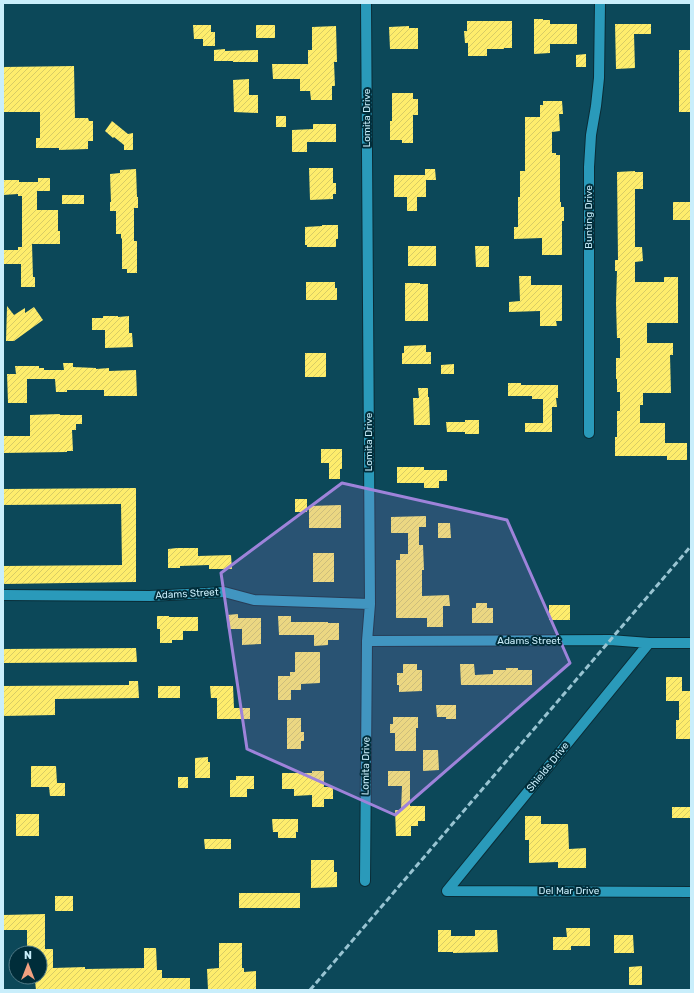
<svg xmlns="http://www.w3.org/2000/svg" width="694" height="993" viewBox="0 0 694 993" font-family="Rubik,sans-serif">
<defs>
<pattern id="building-hatch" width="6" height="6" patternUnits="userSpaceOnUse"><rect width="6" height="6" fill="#feed6c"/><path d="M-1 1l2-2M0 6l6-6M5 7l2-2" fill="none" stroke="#d7cc65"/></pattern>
</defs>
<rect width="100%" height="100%" fill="#0c4859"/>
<path fill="url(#building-hatch)" d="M534,19H543V20H550V24H577V44H550V53L534,54Z
M467,21H512V48H504V49H487V56H468V43H465L464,31H467Z
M615,24H651V34H634L635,68L616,69Z
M193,25H211V32H215V46H203V39H194Z
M256,25H275V38H256Z
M336,26L337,62H334L335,86H332V100H311L310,91H300V79H273L272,64H308V50H312V27Z
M409,26V28H418V49H390L389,27Z
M225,49V51L258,50V62H233V61H214V50Z
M679,50H691V112H679Z
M586,54V67H576V55Z
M74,66L75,118H88L89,121H93V141H88V149L59,150V148H36V138H40V112H3V67Z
M249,79V95H258V113L234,112L233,80Z
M392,93H413V99H418V115H413V143H402V140H390V121H392Z
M543,101H562L563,114H559L560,131L552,132V153H556V155H560V202H561V207H564V221H562V255H542V238L514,239V227H518V197H520V171H525V117H540V105H543Z
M276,116H286V127H276Z
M112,121L128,134L133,133V150H124V145L114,137L113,138L105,131Z
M313,124H336V142H307V152H292V130L313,129Z
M309,168H333V183H336V194H333V199L310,200Z
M136,169L137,197H138V208H134V241H137V273H127V269H122V238L121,239V234H116V211H110V202H111L110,174L120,173V170Z
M425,169H435L436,180H426V197H417V211H407V197H394V175H425Z
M635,171V172H643V189H635V247H642L643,261L635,262V282H664V277H678V323H647V343H673V355H670L671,393H643V405H640V423H665V443H687V460H667V456H615V437H617V411H620V392H617V379H616V358H620V338H617L616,303L617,271H615V260H618L617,172Z
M38,178H50V191H37V210H58V231H60V244H32L33,277H35V287H21V264H3V250H18V247H22V196H18V194L3,195V180H19V182H38Z
M62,195H84V204H62Z
M673,202H691V220H673Z
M322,225H338V239H336V247H307V245H305V227L322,226Z
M408,246H436V266H408Z
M475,246H489V267H476Z
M519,276H531V285H562V321H556L557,326H540V311L509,312V302L520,301Z
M306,282H335V288H337V300H306Z
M405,283H420V284H428V321H405Z
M7,306L14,315L25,308V313L34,307L43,320L14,341H6Z
M103,316H118V317L129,316V333H132L133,347L105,348V330H92V318H103Z
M426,345V352H431V364H402V353H404V346Z
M305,353H326V377H305Z
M63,363H73V367L96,368V369L109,368V371L136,370L137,396H104V390H67V392H56L55,379H27V403H8L7,374H16L15,366H39V368H44V370H64Z
M454,364V374H441V365Z
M508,383H521V385H558V398H556L557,407H552V432H525V423H543V399H532V396H508Z
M418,388H428V397H429L430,425H414L413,398H419Z
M60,414V415H82V424H76V430H72L73,451H67V452L3,453V436H30V415Z
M465,420H479V434H465V432H447L446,422H465Z
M321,449H342V469H340V479H329V463H321Z
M397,467H424V470H447V481H439V488H424V483H397Z
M136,488V582L3,584V566L122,565L121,504L3,505V489Z
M295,499H307V512H295Z
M341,505V528H309V506Z
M426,516V527H419V545H423L424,570H422V596L449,595L450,606H443V627H427V618H396V560H400V554H408V533H391V517Z
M438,523H450L451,538H438Z
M177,548H198V556L231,555L232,569H209V565L180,566V568H168V549Z
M313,553H334V582H313Z
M476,603H487V608H493V623H472V608H476Z
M549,605H570V620H549Z
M238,614V618H261V644L242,645V629H228L227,615Z
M157,616H169V617H198V631H183V640H172V643H160V629H157Z
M278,616H291V622H328V623H339V640H328V645L314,646V635H279Z
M136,648L137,662L3,663V649Z
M295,652H320V683L301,684V690H291V700H278V676H290V672H295Z
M403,664H417V670H422V691L399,692V685H397V673H403Z
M460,664H474L475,675L493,674V670H506V668H518V670H532V685H461Z
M666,677H682V691H691V739H676V720H679V701H666Z
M129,681H138L139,698L55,699V715L3,716V686L129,685Z
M158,686H180V698H158Z
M210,686H233L234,708H250V719H217V698H211Z
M436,705H456V719H446V717H437Z
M393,717H418V728H416V751H395V733H390V724H393Z
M287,718H301V732H304V741H301V749H287Z
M423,750H438L439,770L423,771Z
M208,757V762H210V778H195V758Z
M31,766H56L57,783H65V796H50L49,787H31Z
M312,771H324V787H333V799H324V807H312V795L294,796V789H282V773H312Z
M388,771H410V806H425V821H418V826H411V836H396L395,810H401L402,786H388Z
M236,776H254V789H247V797H230V780H236Z
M178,777H188V788H178Z
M672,807H691V818H672Z
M16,814H39V836H16Z
M525,816H541V824H568L569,849L586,848V868H558V862L529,863V840H525Z
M272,819H298V832H296V838H278V832H273Z
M204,839H231V849H205Z
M311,860H334V872H337V887L311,888Z
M239,893H300V908H239Z
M55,896H73V911H55Z
M45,914V949H53V968L85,967V969L144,968V948H156L157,970H162V978H190V990H36L35,981L41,980V953H27V930H3V915Z
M566,928H590V946H571V950H553V937H567Z
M438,930H451V936H475V930H497L498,952L453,953V952H438Z
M614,935H633L634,953H614Z
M219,943H242V968H244V972L256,971V990H208L207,969L219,968Z
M642,966V985H629V967Z"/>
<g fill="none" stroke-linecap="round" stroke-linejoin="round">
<g stroke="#0a2c36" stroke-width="12">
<path id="minor" d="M589,433V167L591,135L596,106L599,78L600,3
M3,595L150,596L224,592L254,600L370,604
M367,641L610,640L649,643H691
M365,881L367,641L370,604L366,3
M447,891L649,643
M447,891L691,892"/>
</g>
<use href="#minor" stroke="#2a9aba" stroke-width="10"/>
<path stroke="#99c4d2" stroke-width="3" stroke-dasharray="6 3" stroke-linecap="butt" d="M310,990L691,546"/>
</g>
<path fill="#9e83da" fill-opacity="0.2" stroke="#9e83da" stroke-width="3" stroke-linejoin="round" d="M342,483L507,520L570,663L395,815L247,749L221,573Z"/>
<g text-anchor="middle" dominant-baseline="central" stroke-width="4" stroke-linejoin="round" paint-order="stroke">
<g font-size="10" fill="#c9eefb" stroke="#002d3a">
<text transform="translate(367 118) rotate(-90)">Lomita Drive</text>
<text transform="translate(589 217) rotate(-90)">Bunting Drive</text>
<text transform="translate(369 442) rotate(-90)">Lomita Drive</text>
<text transform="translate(187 594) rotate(-3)">Adams Street</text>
<text x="529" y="641">Adams Street</text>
<text transform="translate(366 766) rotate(-89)">Lomita Drive</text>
<text transform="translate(548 767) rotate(-51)">Shields Drive</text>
<text x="569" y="891">Del Mar Drive</text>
</g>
</g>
<rect width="694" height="993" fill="none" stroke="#c9eefb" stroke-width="8"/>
<g transform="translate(28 965)"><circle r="19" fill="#002d3a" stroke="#507a87"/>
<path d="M0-3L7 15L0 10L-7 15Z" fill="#f2a080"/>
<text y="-6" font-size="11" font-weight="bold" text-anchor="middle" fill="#c9eefb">N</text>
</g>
</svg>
